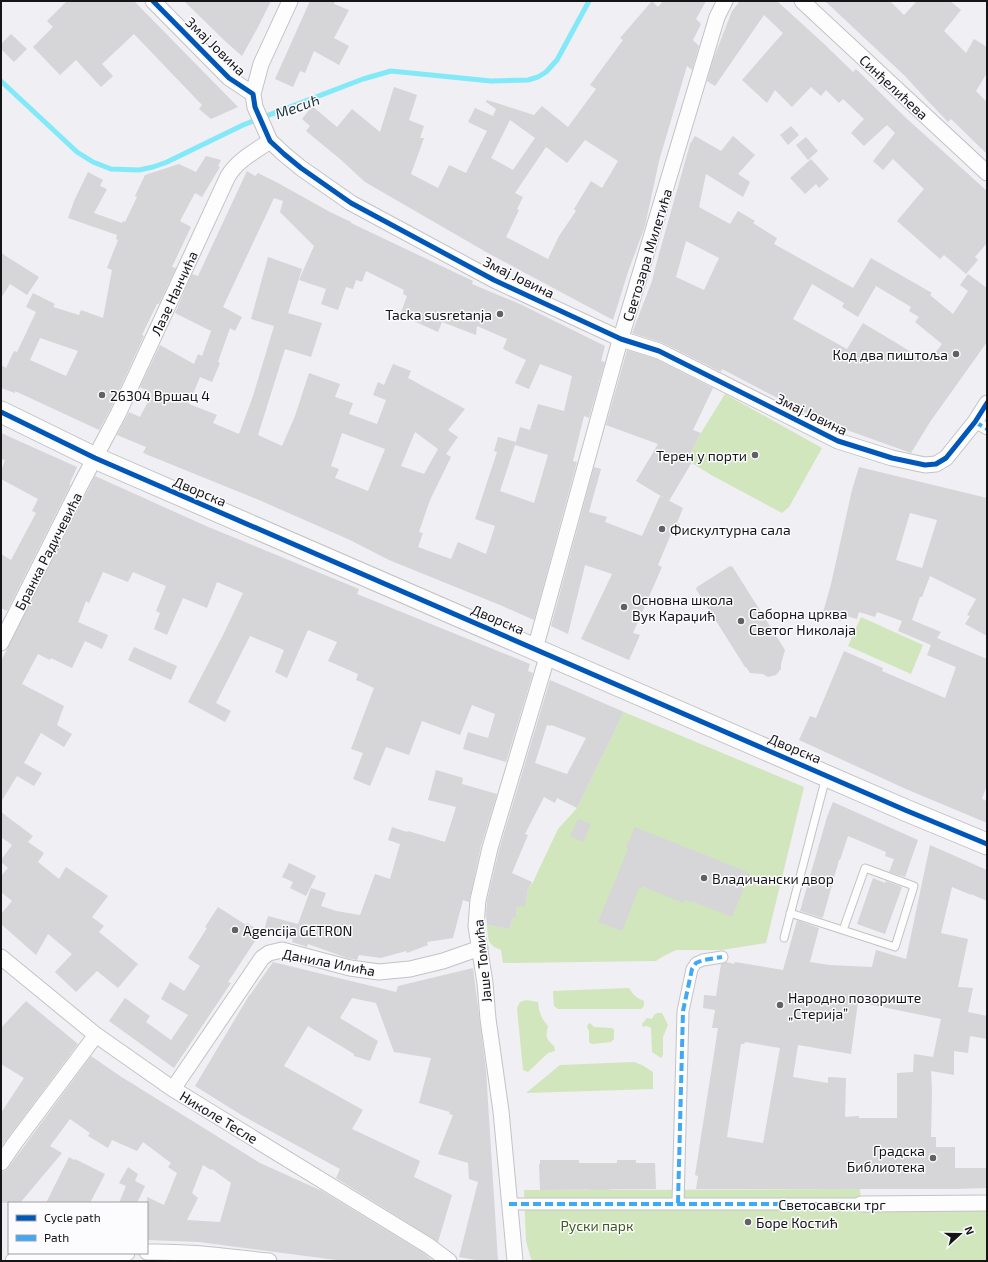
<svg xmlns="http://www.w3.org/2000/svg" width="988" height="1262" viewBox="0 0 988 1262" font-family="'Exo 2',sans-serif">
<rect width="100%" height="100%" fill="#efeff4"/>
<path fill="#d1e6bc" d="M725,394L822,448L789,507L782,513L713,476L687,460L701,433Z
M861,617L923,645L911,674L848,646Z
M624,712L804,787L766,943L722,950H676L662,957L656,961L503,963L501,950C487,945 488,939 487,925L510,929L512,918L516,919L517,906H525L528,889L533,882L558,829L577,808Z
M629,988C633,995 637,998 644,1001V1006L641,1009H558L554,1006L553,991Z
M526,1000L538,1002C539,1012 541,1018 548,1026C546,1037 545,1038 554,1046L555,1051L548,1053L528,1072L523,1070L517,1008L520,1002Z
M657,1013H662L668,1025L663,1037V1055L661,1058L652,1052L651,1028L647,1026L643,1027L642,1024L647,1018L652,1019L654,1015Z
M590,1023L594,1027L612,1028L614,1030V1039L611,1042L592,1044L589,1042V1031L587,1027L588,1024Z
M634,1062L642,1065L653,1072V1089L526,1093L560,1065Z
M609,1186V1190L860,1189L861,1203L911,1210L987,1211V1261H534L531,1259L526,1241L524,1190H587Z"/>
<g fill="none" stroke-linecap="round" stroke-linejoin="round">
<path stroke="#82e9f9" stroke-width="5" d="M1,81L77,152L93,162L111,169L139,170L153,167L167,162L243,125L363,79L391,71L491,81L528,80L538,77L546,72L557,60L589,1"/>
</g>
<path fill="#d6d5d8" fill-rule="evenodd" d="M67,1H134L238,107L211,119L199,109L202,105L134,34L102,64L113,76L101,87L76,60L60,75L33,47L53,27L47,21Z
M184,1H271L258,27L242,56L226,42Z
M310,1H335L334,4L349,10L334,38L349,46L339,65L314,51L305,73L300,71L293,87L275,79Z
M652,1L658,7L663,1H706L696,19L701,24L693,40L699,46L692,70L687,66L659,161L645,226L628,272L613,320L486,252L365,182L340,159L306,131L310,126L302,119L312,106L337,127L352,109L380,132L394,87L417,95L409,120L424,126L420,138H424L411,174L438,188L449,165L466,173L487,131L468,122L475,108L493,116L496,109L486,102L487,100L534,115L542,106L568,127L596,89L590,85L623,40L620,38ZM510,120L535,138L513,170L491,158ZM585,140L618,161L602,188L591,181L574,209L576,211L559,236L548,259L506,237L519,210L517,209L523,197L515,193L546,147L567,163Z
M740,1H777L822,42L853,72L856,69L906,118L987,191V243L975,257L978,260L966,274L944,255L940,259L897,221L924,189L893,159L883,170L873,161L895,133L887,125L864,146L851,133L864,119L843,99L839,103L826,90L821,96L811,87L792,107L775,90L767,103L742,80L783,33L764,15L715,86L707,81L713,60L732,11Z
M825,1H890L904,15L917,1H950L961,10L944,31L966,53L974,39L987,47V73L976,91L987,102V154L951,119L948,122L927,100L905,76Z
M11,34L27,49L14,62L1,49V44Z
M791,126L799,135L788,145L780,135Z
M695,136L721,151L733,136L755,155L738,174L750,182L743,197L706,174L699,207L730,224L738,211L755,221L753,223L777,238L774,244L853,288L871,258L932,293L930,295L953,314L968,291L960,285L968,274L987,288V342L930,422L911,453L819,420L722,369L721,372L663,343L632,333L652,281L657,261L690,144ZM686,241L719,258L704,290L676,277ZM812,284L844,303L842,307L858,317L876,286L911,307L909,311L919,317L915,322L942,344L928,362L863,323L847,349L793,319Z
M806,137L818,151L808,160L796,145Z
M206,156L221,160L218,166L220,167L202,197L195,193L180,221L191,227L172,267L176,268L159,304H157L142,335L144,336L110,410L99,430L15,391V393L1,388V365L6,368L14,351L17,352L36,312L26,307L33,293L55,304L53,307L79,315L81,310L103,318L112,270L107,268L118,240L116,239L117,235L68,218L74,201L88,172L103,180L100,186L107,189L94,213L122,223L123,221L125,222L137,197L135,196L145,175L179,164L196,172ZM40,338L78,351L66,376L30,360Z
M811,159L829,179L819,188L816,184L805,194L790,178Z
M247,171L255,176L258,173L278,183L330,212L351,222V223L473,281L472,284L522,305L605,346L601,361L605,362L589,418L584,416L573,461L577,462L534,620L500,605L389,560L350,540L259,500L143,453L146,447L117,435L129,412L140,417L152,394L140,387L160,345L194,364L198,354L202,356L211,331L175,313L192,274L198,276ZM274,198L283,201L280,212L314,246L299,280L326,289L321,304L338,310L346,287L353,289L356,280L362,282L366,271L404,290L403,294L407,296L400,315L438,332L442,322L476,335L477,326L507,339L503,349L526,360L515,383L529,389L540,364L572,376L564,411L538,404L530,430L520,427L515,445L548,455L534,503L500,491L516,442L498,437L494,451L497,452L475,519L495,526L486,554L458,542L451,559L418,547L423,533L419,532L430,500L451,457L446,454L458,437L448,430L465,409L408,378L411,371L393,364L384,385L378,382L373,395L386,400L377,424L349,414L353,403L335,397L340,384L309,373L295,416L282,446L258,435L285,349L311,357L322,323L288,313L302,269L268,257L251,319L274,326L253,396L239,434L213,423L217,415L189,404L200,377L212,382L220,363L218,362L230,328L235,331L242,317L223,307ZM415,432L438,449L424,474L401,466ZM342,433L385,449L368,491L335,478L339,469L331,466Z
M1,253L39,277L27,295L10,284L1,298Z
M627,350L656,359L713,388L693,430L701,433L687,460L692,462L669,501L636,481L658,444L606,425Z
M1,433L77,467L69,485L71,484L7,611L1,608V554L11,560L36,513L32,511L38,499L1,479V472L5,460L1,459Z
M594,467L601,469L589,512L607,517L605,522L642,536L660,496L683,508L677,523L680,524L675,535L671,534L658,565L662,567L633,633L640,635L629,660L581,639L612,574L585,565L568,634L551,626Z
M859,467L987,498V636L965,624L970,616L967,615L976,599L930,576L922,597H920L912,620L941,632L937,638L987,659V785L982,799L987,801V823L906,789L799,740L810,716L816,718L844,651L883,668L882,671L945,698L956,667L927,655L931,645L898,631L902,621L877,612L875,617L859,612L857,619L843,615L841,621L822,616L831,584L852,490ZM910,513L937,520L922,568L896,560Z
M95,476L206,526L359,589L357,594L530,664L528,671L533,673L506,762L463,749L468,732L488,738L495,714L472,705L460,735L422,721L409,755L386,747L370,786L353,779L363,753L351,749L374,688L356,680L358,674L328,661L337,642L308,630L287,678L275,672L284,650L250,636L216,703L231,711L225,722L188,702L223,635L243,593L217,582L207,608L183,598L167,635L154,629L160,613L156,611L166,586L133,572L128,582L103,572L89,603L86,601L78,622L108,635L102,649L85,641L72,668L51,658L50,660L38,654L22,684L64,706L57,725L72,734L64,747L41,733L24,763L42,773L34,786L17,776L1,802V661Z
M730,566L731,567L732,566L785,650L781,664V669L776,675L768,677L763,674L750,673L746,667H745L696,589L697,587Z
M134,647L177,666L171,680L128,660Z
M550,680L624,712L577,808L557,798L555,803L544,797L525,834L528,835L512,873L532,882L528,889L525,907L517,906L516,919L512,918L510,929L487,925L486,916L487,901L499,850ZM547,725L551,726V725L586,738L567,774L535,763Z
M436,770L463,778L462,784L497,794L481,846L469,902L463,900L453,938L427,942L428,945L407,953L406,951L381,958L359,955L357,960L347,958L308,944L307,947L292,942L293,939L264,931L268,916L298,924L311,888L326,893L321,906L336,911L360,915L375,874L390,879L400,844L388,840L392,827L407,832L408,831L445,842L456,807L428,800Z
M833,802L918,840L905,877L889,872L894,859L885,856L886,852L848,836L840,860H839L823,917L822,918L800,911L827,817Z
M1,812L33,836L28,842L44,853L38,862L59,879L66,867L108,896L92,917L104,926L99,932L138,964L118,988L97,971L76,992L55,972L72,954L48,934L36,955L1,924V914L12,901L1,892V876L8,868L1,862V860L12,845L1,837Z
M578,819L591,824L583,842L570,836Z
M635,827L750,873L732,917L692,901V902L685,900L683,903L642,886L641,889L639,888L622,931L598,922L628,849L626,848Z
M930,845L987,870V901L971,894V895L952,887L941,933L968,939L958,987L973,988L968,1012L987,1016V1039L970,1036L968,1053L954,1051V1075L931,1071L932,1090L931,1137H936V1147H955V1168H987V1188L955,1189H696L698,1176L695,1175L718,1028H712L715,1010L703,1008L704,995L716,996L721,964L726,962L734,964L735,962L783,970L797,920L819,928L810,962L829,965L872,967L876,950L906,959ZM858,1002L941,1019L933,1057L914,1054L913,1072L897,1073V1118H859V1116L845,1117L846,1078L828,1077V1083L793,1077L798,1045L851,1054ZM745,1042L780,1048L763,1143L727,1137L741,1044H744Z
M289,863L316,876L306,896L290,888L293,882L282,877Z
M873,878L885,883L886,881L902,887L885,934L857,924Z
M218,907L246,925L247,923L261,932L228,982L231,983L174,1068L109,1021L125,998L150,1016L146,1022L171,1040L188,1015L161,999L170,982L184,991L200,966L188,958L207,928L205,927Z
M273,962L396,992L398,986L473,968L486,1070L498,1261H481L459,1257L478,1182L469,1179L468,1163L438,1154L453,1115L449,1114L450,1112L419,1103L431,1058L394,1052L376,1003L352,998L340,1018L378,1041L370,1061L354,1056V1054L308,1026L284,1066L363,1110L352,1129L420,1161L414,1177L452,1195L438,1242L336,1178L340,1169L243,1116L195,1086L250,994V995Z
M26,1001L78,1044L1,1147V1113L24,1078L1,1064V1028Z
M91,1056L120,1076L260,1163L322,1191L424,1253L432,1260V1261H344L199,1242L147,1240V1197L164,1205L177,1173L168,1167L171,1163L143,1142L137,1151L112,1140L108,1148L88,1136L90,1133L70,1119L50,1146L62,1153L20,1203H1V1172L5,1171L8,1168ZM203,1165L211,1170L212,1169L231,1183L220,1222L187,1220L198,1198L192,1193Z
M69,1157L74,1160L75,1159L105,1174L90,1203H46Z
M540,1160H579V1163H617V1160H636V1163H655L656,1189L540,1190L539,1164H540Z
M128,1167L138,1174L135,1181L145,1186L137,1203H119L126,1186L119,1183Z"/>
<g fill="none" stroke-linecap="round" stroke-linejoin="round">
<g stroke="#c3c3c7" stroke-width="9">
<path id="service" d="M790,913L895,947L914,886L865,868L843,930
M784,938L826,777"/>
</g>
<g stroke="#c3c3c7" stroke-width="13">
<path id="pedestrian" d="M975,422L987,429
M678,1203L683,1011L692,969L696,963L703,960L722,957
M509,1204H861"/>
</g>
<g stroke="#c3c3c7" stroke-width="17">
<path id="minor" d="M153,1L229,78L253,94L255,107L270,141L284,154L301,168L351,203L494,280L621,339L659,351L838,441L892,458L925,465L936,464L946,458L975,422L987,403
M802,1L987,173
M253,94L261,64L290,1
M1,643L81,484L118,414L228,176C238,160 254,152 270,141
M535,649L617,351L717,17L725,1
M1,957L96,1035L173,1089L429,1246L449,1261
M173,1089L262,958L269,953L282,950L350,968L379,972L410,969L443,961L480,948
M1,1163L14,1144L96,1035
M861,1204L987,1203
M147,1252C188,1251 229,1257 269,1261
M13,1261L127,1253
M515,1261L501,1111L488,1019L485,983L476,926L478,900L490,848L548,654"/>
</g>
<g stroke="#c3c3c7" stroke-width="23">
<path id="secondary" d="M1,412L95,458L905,810L987,844"/>
</g>
<use href="#service" stroke="#fdfdfd" stroke-width="7"/>
<use href="#pedestrian" stroke="#fdfdfd" stroke-width="11"/>
<use href="#minor" stroke="#fdfdfd" stroke-width="15"/>
<use href="#secondary" stroke="#fdfdfd" stroke-width="21"/>
<path stroke="#3fa9f5" stroke-width="4" stroke-dasharray="8 4" stroke-linecap="butt" d="M975,422L987,429
M678,1203L683,1011L692,969L696,963L703,960L722,957
M509,1204H861"/>
<g stroke="#fcfcff" stroke-width="8">
<path id="cycleway" d="M153,1L229,78L253,94L255,107L270,141L284,154L301,168L351,203L494,280L621,339L659,351L838,441L892,458L925,465L936,464L946,458L975,422L987,403
M1,412L95,458L905,810L987,844"/>
</g>
<use href="#cycleway" stroke="#0057b8" stroke-width="5"/>
</g>
<g fill="#616164" stroke="#fcfcff" stroke-width="1.5">
<circle cx="500" cy="314" r="4"/>
<circle cx="956" cy="354" r="4"/>
<circle cx="102" cy="395" r="4"/>
<circle cx="755" cy="455" r="4"/>
<circle cx="662" cy="529" r="4"/>
<circle cx="624" cy="607" r="4"/>
<circle cx="741" cy="621" r="4"/>
<circle cx="704" cy="878" r="4"/>
<circle cx="235" cy="930" r="4"/>
<circle cx="780" cy="1005" r="4"/>
<circle cx="933" cy="1158" r="4"/>
<circle cx="748" cy="1222" r="4"/>
</g>
<g text-anchor="middle" dominant-baseline="central" stroke-width="3" stroke-linejoin="round" paint-order="stroke">
<g font-size="14" fill="#151517" stroke="#fcfcff">
<text transform="translate(216 46) rotate(44)">Змај Јовина</text>
<text transform="translate(894 87) rotate(43)">Синђелићева</text>
<text transform="translate(647 255) rotate(-73)">Светозара Милетића</text>
<text transform="translate(519 277) rotate(26)">Змај Јовина</text>
<text transform="translate(174 293) rotate(-65)">Лазе Нанчића</text>
<text transform="translate(812 414) rotate(26)">Змај Јовина</text>
<text transform="translate(200 491) rotate(23)">Дворска</text>
<text transform="translate(48 551) rotate(-63)">Бранка Радичевића</text>
<text transform="translate(498 619) rotate(23)">Дворска</text>
<text transform="translate(795 748) rotate(23)">Дворска</text>
<text transform="translate(482 961) rotate(-96)">Јаше Томића</text>
<text transform="translate(329 962) rotate(11)">Данила Илића</text>
<text transform="translate(219 1117) rotate(31)">Николе Тесле</text>
<text x="832" y="1204">Светосавски трг</text>
</g>
<g font-size="14" fill="#151517" stroke="#fcfcff" text-anchor="start">
<text x="492" y="314" text-anchor="end">Tacka susretanja</text>
<text x="948" y="354" text-anchor="end">Код два пиштоља</text>
<text x="110" y="395">26304 Вршац 4</text>
<text x="747" y="455" text-anchor="end">Терен у порти</text>
<text x="670" y="529">Фискултурна сала</text>
<text x="632" y="599">Основна школа<tspan x="632" dy="16">Вук Караџић</tspan></text>
<text x="749" y="613">Саборна црква<tspan x="749" dy="16">Светог Николаја</tspan></text>
<text x="712" y="878">Владичански двор</text>
<text x="243" y="930">Agencija GETRON</text>
<text x="788" y="997">Народно позориште<tspan x="788" dy="16">„Стерија”</tspan></text>
<text x="925" y="1150" text-anchor="end">Градска<tspan x="925" dy="16">Библиотека</tspan></text>
<text x="756" y="1222">Боре Костић</text>
</g>
<g font-size="14" fill="#405a1d" stroke="#fcfcff">
<text x="597" y="1225">Руски парк</text>
</g>
<g font-size="15" font-style="italic" fill="#1e363a" stroke="#fcfcff">
<text transform="translate(297 106) rotate(-20)">Месић</text>
</g>
</g>
<rect width="988" height="1262" fill="none" stroke="#151517" stroke-width="4"/>
<rect x="8" y="1202" width="140" height="52" fill="#fcfcff" stroke="#a0a0a2"/>
<rect x="16" y="1215" width="20" height="6" fill="#0057b8" stroke="#a0a0a2"/>
<text x="44" y="1222" font-size="12" fill="#151517">Cycle path</text>
<rect x="16" y="1235" width="20" height="6" fill="#3fa9f5" stroke="#a0a0a2"/>
<text x="44" y="1242" font-size="12" fill="#151517">Path</text>
<g transform="translate(960 1234) rotate(69)" stroke="#fcfcff" stroke-width="3" paint-order="stroke">
<path d="M0-3L7 15L0 10L-7 15Z" fill="#151517"/>
<text y="-6" font-size="11" font-weight="bold" text-anchor="middle" fill="#151517">N</text>
</g>
</svg>
